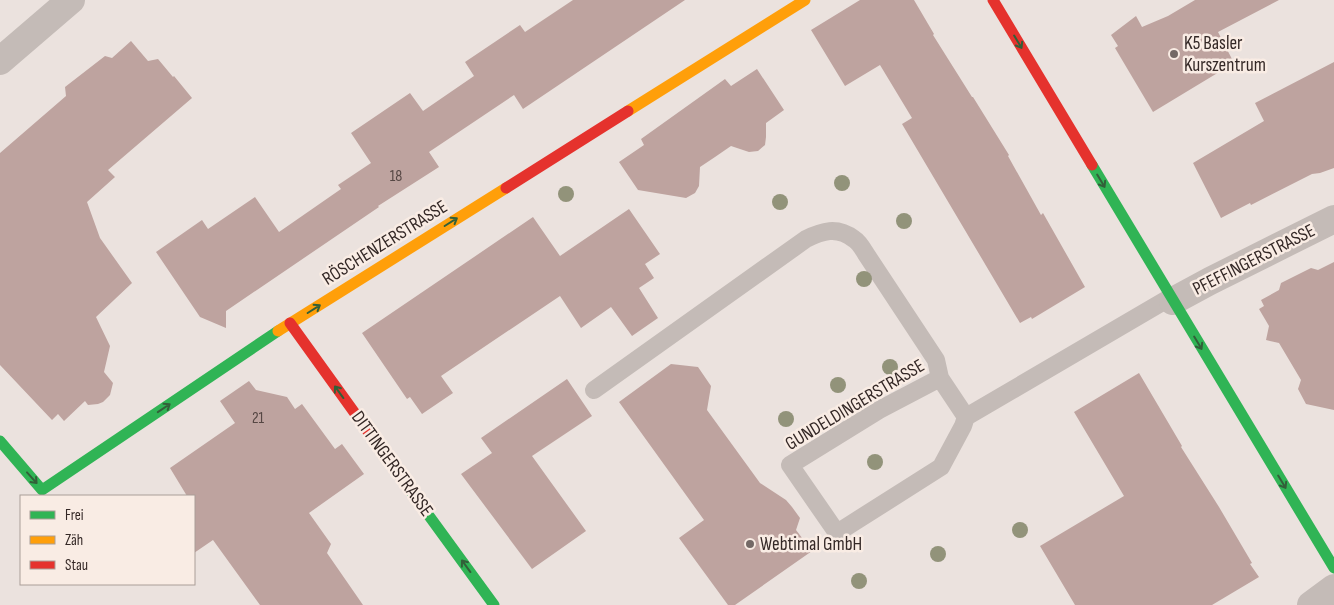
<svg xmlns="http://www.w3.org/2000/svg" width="1334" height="605" viewBox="0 0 1334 605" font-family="'Sofia Sans Condensed',sans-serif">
<rect width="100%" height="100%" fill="#ebe2de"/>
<path fill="#bea39f" d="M573,0H685L523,109L514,95L429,152L439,167L378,206L379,207L226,311V328L200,317L156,252L202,220L208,229L255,197L279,232L341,189L338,185L371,163L351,133L410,93L423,111L474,76L465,62L520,25L525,32Z
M860,0H914L934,34L933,35L972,97H973L1009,155L1008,156L1041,215L1043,213L1085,287L1032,319L1031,317L1020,323L902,124L912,118L880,65L845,86L811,30Z
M1195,0H1279L1218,32L1234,63L1153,112L1115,48L1118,46L1111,35L1136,16L1142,27L1168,16Z
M131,41L148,61L158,59L173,77L174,76L192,98L108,170L115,177L87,202L100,238L132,283L96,317L110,346L104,372L113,383L110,395L103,402L98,404L88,405L85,401L64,421L58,414L52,420L0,365V153L66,96L65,87L105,56L112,58Z
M1334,62V168L1320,173L1312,174L1251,205L1250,203L1221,218L1193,163L1264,121L1255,103Z
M757,69L784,110L766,123V137L765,145L758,151L749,152L731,146L715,157L700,167L699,186L695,193L686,198L638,190L619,162L644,145L641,139L725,79L731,86Z
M629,209L660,254L645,264L654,278L639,288L658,318L632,336L611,307L581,328L560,296L441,376L453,393L422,414L410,397L407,399L362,333L533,217L560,256Z
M1334,262V410L1306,404L1298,389L1301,380L1279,343L1266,340L1269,326L1259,309L1264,306L1261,300L1279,290L1281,283L1311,268L1318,270Z
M671,364L698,367L711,386L707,410L760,483L786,500L792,507L800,518L796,530L812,551L735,605H728L679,538L704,520L619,402Z
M1139,373L1182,446L1181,447L1219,507L1252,563L1250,564L1259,577L1212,605H1075L1040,546L1124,496L1074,412Z
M567,379L592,416L532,456L586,531L532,569L461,474L492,453L481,438Z
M249,381L256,390L287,397L295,409L302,404L335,449L342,444L364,474L309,513L331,544L327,553L363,605H260L213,540L194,553V496H187L170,468L235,423L220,401Z"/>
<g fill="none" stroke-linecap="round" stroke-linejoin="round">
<path stroke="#c4bbb7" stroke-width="18" d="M594,390L806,239C822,231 837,226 854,239C859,242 863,249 866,254L936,360L940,378
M966,417L963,426L941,467L837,533L790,465L879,410L940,378L966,417L1171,297"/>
<path stroke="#c4bbb7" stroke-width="28" d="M0,61L71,0
M1173,301L1210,281L1334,219
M1311,605L1334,588"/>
<path stroke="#30b455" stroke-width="11" d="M1092,165L1334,568
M0,441L42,490L278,331
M400,476L494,605"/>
<path stroke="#ff9f0a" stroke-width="11" d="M628,111L805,0
M278,331L506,188"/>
<path stroke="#e5322d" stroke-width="11" d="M993,0L1092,165
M506,188L628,111
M290,323L400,476"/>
</g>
<g fill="#92937a">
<circle cx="842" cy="183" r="8"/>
<circle cx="566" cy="194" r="8"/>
<circle cx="780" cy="202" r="8"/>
<circle cx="904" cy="221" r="8"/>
<circle cx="864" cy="279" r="8"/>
<circle cx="890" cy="367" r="8"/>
<circle cx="838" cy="385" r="8"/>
<circle cx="786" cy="419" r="8"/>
<circle cx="875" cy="462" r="8"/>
<circle cx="1020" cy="530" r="8"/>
<circle cx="938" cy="554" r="8"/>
<circle cx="859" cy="581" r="8"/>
</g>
<defs><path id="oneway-shaft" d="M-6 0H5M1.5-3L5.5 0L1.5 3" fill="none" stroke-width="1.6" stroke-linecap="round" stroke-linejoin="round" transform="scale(1.25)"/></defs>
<g stroke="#326039">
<use href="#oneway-shaft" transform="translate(1018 42) rotate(59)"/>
<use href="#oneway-shaft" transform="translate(1101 181) rotate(59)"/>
<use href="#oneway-shaft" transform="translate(451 222) rotate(-32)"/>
<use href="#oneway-shaft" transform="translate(314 309) rotate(-32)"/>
<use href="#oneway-shaft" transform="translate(1198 343) rotate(59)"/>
<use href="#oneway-shaft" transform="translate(339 392) rotate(-126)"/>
<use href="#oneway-shaft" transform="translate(164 408) rotate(-34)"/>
<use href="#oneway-shaft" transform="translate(32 478) rotate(48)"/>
<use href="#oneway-shaft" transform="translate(1282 482) rotate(59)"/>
<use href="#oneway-shaft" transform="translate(466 566) rotate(-126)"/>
</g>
<g fill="#746966" stroke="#f9ece4" stroke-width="2">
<circle cx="1174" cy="54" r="5"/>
<circle cx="750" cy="544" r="5"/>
</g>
<g text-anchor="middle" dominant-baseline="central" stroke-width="5" stroke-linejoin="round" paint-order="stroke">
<g font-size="16" fill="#564744">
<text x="396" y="176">18</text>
<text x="258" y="418">21</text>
</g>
<g font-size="19" fill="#342826" stroke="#f9ece4" text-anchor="start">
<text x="1184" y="43">K5 Basler<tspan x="1184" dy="22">Kurszentrum</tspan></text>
<text x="760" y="544">Webtimal GmbH</text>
</g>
<g font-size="19" fill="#342826" stroke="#f9ece4">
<text transform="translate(385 243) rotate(-32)">RÖSCHENZERSTRASSE</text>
<text transform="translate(1254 260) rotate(-27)">PFEFFINGERSTRASSE</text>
<text transform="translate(855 405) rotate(-31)">GUNDELDINGERSTRASSE</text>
<text transform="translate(392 464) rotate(54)">DITTINGERSTRASSE</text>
</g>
</g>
<rect x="20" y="495" width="175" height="90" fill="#f9ece4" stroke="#aa9e98"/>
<rect x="30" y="511" width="25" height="8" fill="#30b455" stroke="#aa9e98"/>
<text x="65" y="520" font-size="15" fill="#342826">Frei</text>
<rect x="30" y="536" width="25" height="8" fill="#ff9f0a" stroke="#aa9e98"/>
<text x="65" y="545" font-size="15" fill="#342826">Zäh</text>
<rect x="30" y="561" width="25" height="8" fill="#e5322d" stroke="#aa9e98"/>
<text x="65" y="570" font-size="15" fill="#342826">Stau</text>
</svg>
